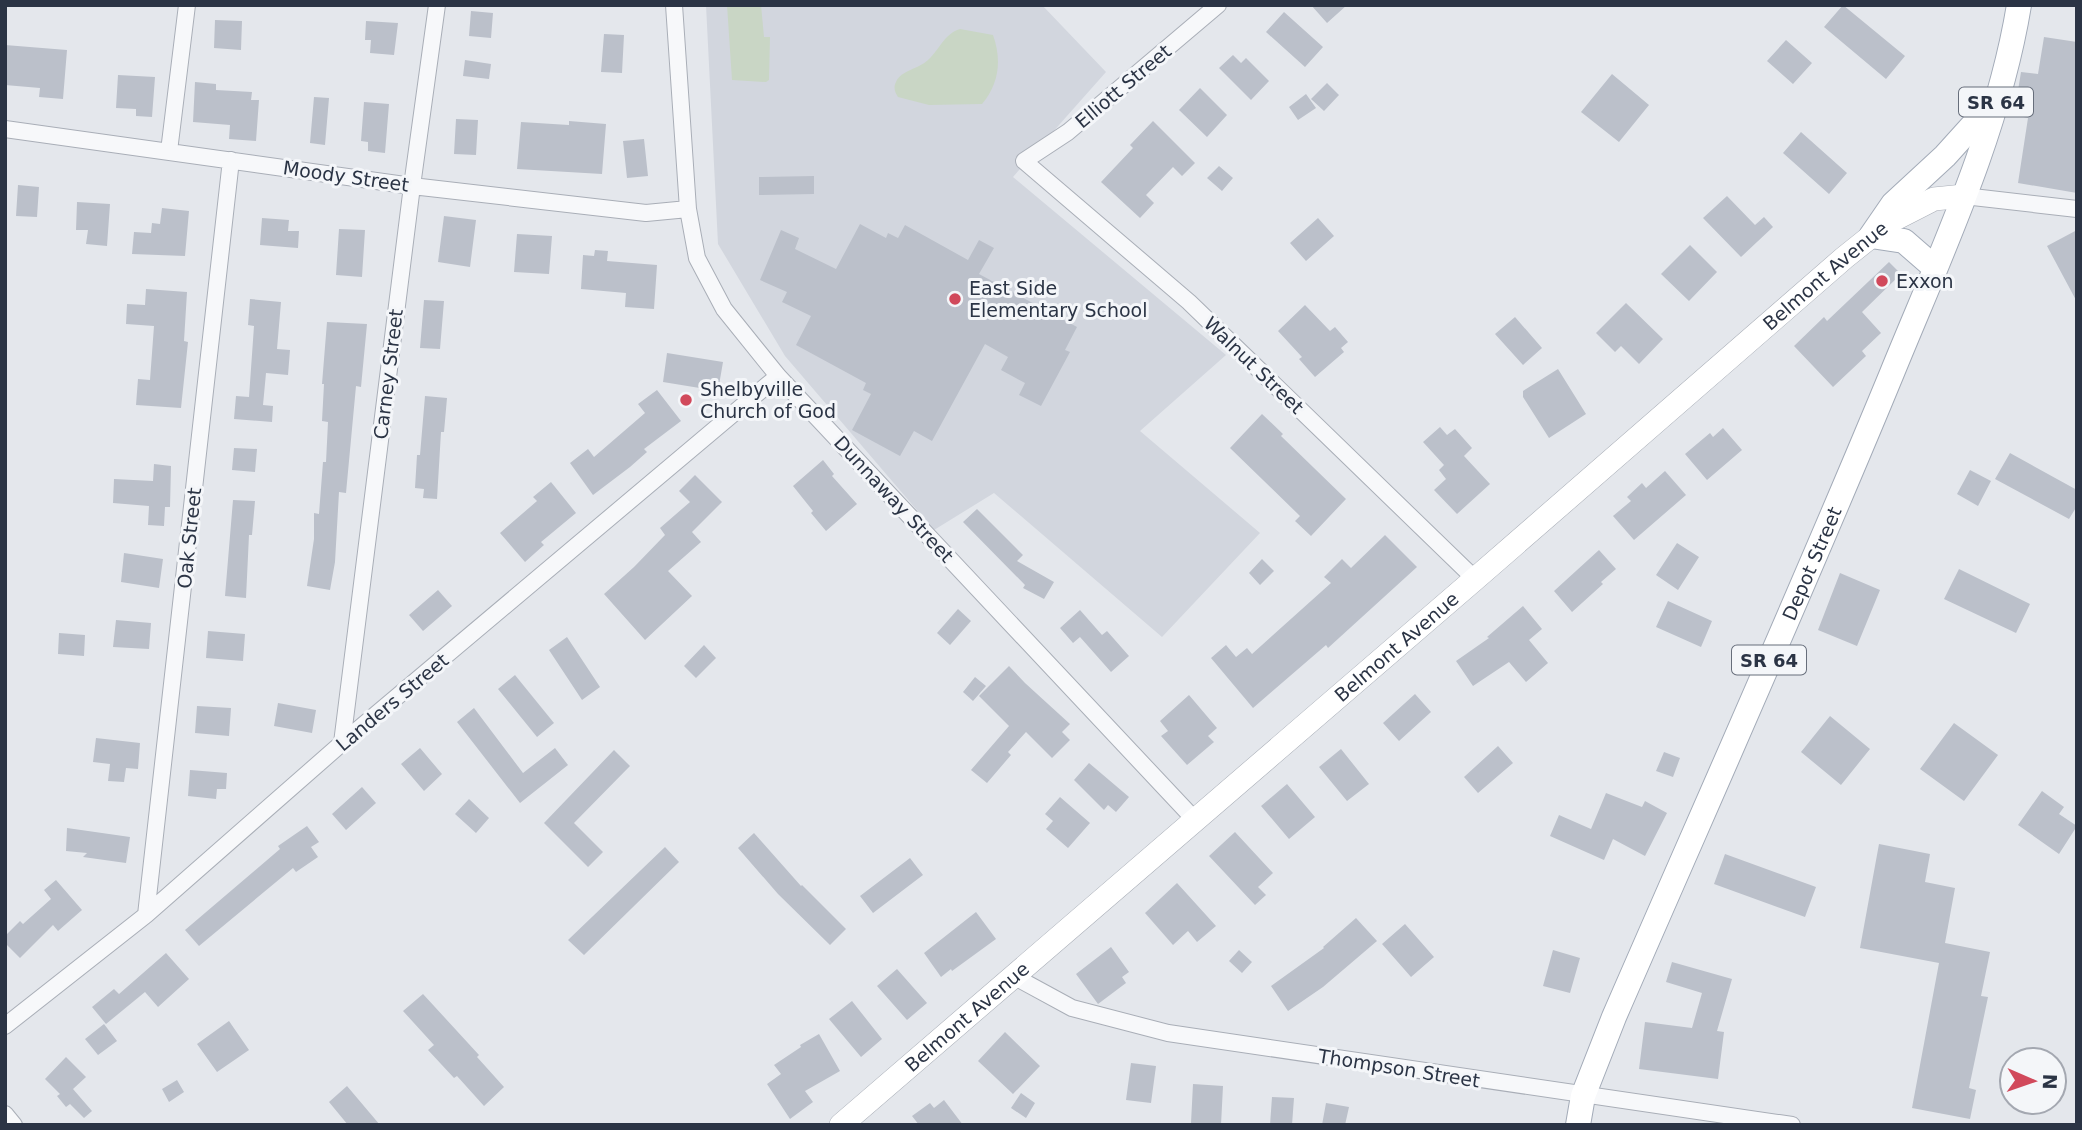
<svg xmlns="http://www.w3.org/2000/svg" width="2082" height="1130" viewBox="0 0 2082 1130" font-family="'DejaVu Sans',sans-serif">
<rect width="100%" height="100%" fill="#e4e7ec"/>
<path fill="#d2d6de" d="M706,5H1042L1106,72L1013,177L1226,355L1140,431L1260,533L1162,637L994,493L934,530L785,356L718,244Z"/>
<path fill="#c9d6c5" d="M727,5H761L764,37H770L769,80L766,82L732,80Z
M960,29L993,35C1002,60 999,84 982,104L929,105L898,97C895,92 893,88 896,82C901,70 919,69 928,60C940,49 944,34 960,29Z"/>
<path fill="#bbc0ca" d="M1311,5H1347L1327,23Z
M1843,5L1905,56L1886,79L1824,27Z
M471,11L493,13L491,38L469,36Z
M1284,12L1323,47L1305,67L1266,32Z
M215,20L242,21L241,50L214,48Z
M366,21L398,23L394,55L370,53L371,40H365Z
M604,34L624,35L622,73L601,72Z
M2044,37L2077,42V193L2018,183L2028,118L2014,115L2021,72L2038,74Z
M1786,40L1812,63L1793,84L1767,61Z
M5,45L67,50L63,99L39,97L40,88L5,85Z
M1233,55L1241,63L1246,58L1269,81L1251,100L1219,68Z
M465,60L491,64L489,79L463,76Z
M1612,74L1649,105L1619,142L1581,112Z
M118,75L155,77L152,117L136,116V109L116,108Z
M195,82L216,84V90L252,92L251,100H259L256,141L229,139L230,125L193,122Z
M1327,83L1339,95L1324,111L1311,99Z
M1200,88L1227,115L1207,137L1179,110Z
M1306,94L1316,108L1298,120L1289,107Z
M314,97L329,98L325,145L310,143Z
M364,102L389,104L385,153L368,151V142L361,141Z
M456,119L478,120L476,155L454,154Z
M569,121L606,124L602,174L517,169L521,122L569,125Z
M1153,121L1195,163L1182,176L1173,167L1146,195L1154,203L1140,218L1101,182L1133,148L1130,145Z
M1801,132L1847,173L1829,194L1783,153Z
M644,139L648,176L627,178L623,141Z
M1219,166L1233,178L1222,191L1207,178Z
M814,176V194L759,195V177Z
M18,185L39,187L37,217L16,216Z
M1727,196L1755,225L1764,217L1773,227L1741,257L1703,218Z
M77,202L110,204L107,246L86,244L88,230H76Z
M162,208L189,211L185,256L132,254L134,232L151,233L152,223L160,224Z
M444,216L476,220L470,267L438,262Z
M262,218L289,220L288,231H299L298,248L260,245Z
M1318,218L1334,236L1306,261L1290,243Z
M860,224L886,238L888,233L898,238L905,225L968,260L979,240L994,248L979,274L1077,327L1065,350L1070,352L1041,406L1019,395L1025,383L1001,370L1008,357L985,344L932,441L914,431L900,456L852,430L871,394L863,390L866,383L796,345L811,316L782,302L787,292L760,280L781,230L799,238L795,249L836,269Z
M339,229L365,230L362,277L336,275Z
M2077,230V302L2047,246Z
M517,234L552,236L549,274L514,272Z
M1690,245L1717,272L1689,301L1661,274Z
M595,250L608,251L607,261L657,265L654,309L625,307L626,293L581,289L583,255L594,256Z
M1889,262L1901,274L1862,312L1881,333L1862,351L1866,356L1833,387L1794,346L1824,317L1827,321Z
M146,289L187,292L184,341L188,342L181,408L136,405L138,379L150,380L154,326L126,324L127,304L145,305Z
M250,299L281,302L277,349L290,350L288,375L266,373L263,405L273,406L272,422L234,419L236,396L249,397L254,326L248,325Z
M424,300L444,301L440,349L420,348Z
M1626,303L1663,339L1639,364L1621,346L1615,352L1596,333Z
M1305,305L1330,331L1335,327L1348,342L1341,348L1344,352L1315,377L1299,359L1302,357L1278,331Z
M1515,317L1542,348L1523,365L1495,334Z
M327,322L367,324L361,387L356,386L346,493L339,492L335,562L330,590L307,586L314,539V513L319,514L323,462H326L328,422L322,421L324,384H322Z
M667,353L723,362L718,391L663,382Z
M1558,369L1586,414L1549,438L1523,397V391Z
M657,390L681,421L644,449L647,452L630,467L593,495L570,463L588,449L594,457L645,413L638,404Z
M425,396L447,398L444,432H441L437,499L423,498L424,489L415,488L417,455H420Z
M1262,414L1283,434L1281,436L1346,499L1311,536L1295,521L1300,516L1230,448Z
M1440,427L1447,435L1455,429L1472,448L1464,456L1490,484L1457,514L1434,490L1446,479L1439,470L1444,465L1423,442Z
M1723,428L1742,450L1707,480L1685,454L1710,433L1713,437Z
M234,448L257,449L255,472L232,470Z
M2010,453L2077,490V506L2069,519L1995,479Z
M823,460L834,474L832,476L857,504L826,531L811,513L813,511L793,486Z
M154,464L171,466L170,507H165L164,526L148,525L149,506L113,503L114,479L153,481Z
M1970,470L1991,481L1978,506L1957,494Z
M1665,471L1686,495L1634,540L1613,516L1631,501L1627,497L1642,483L1646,488Z
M695,475L722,502L692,532L701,542L668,571L692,596L645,640L604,594L634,567L665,535L660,528L690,502L679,491Z
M551,482L576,513L541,542L544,545L525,562L500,533L537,501L533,497Z
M233,500L255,501L252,535H249L246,598L225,596Z
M977,509L1023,555L1017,561L1054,582L1044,599L1023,588L1025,585L963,522Z
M1385,535L1417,567L1328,648L1326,645L1253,708L1211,658L1226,645L1236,657L1247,648L1252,654L1331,583L1324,577L1342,559L1351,568Z
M1677,543L1699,557L1678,590L1656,575Z
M1599,550L1616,569L1601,582L1603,584L1572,612L1554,591Z
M124,553L163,559L159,588L121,582Z
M1262,559L1274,571L1260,585L1249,573Z
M1959,569L2030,604L2016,633L1944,599Z
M1840,573L1880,590L1857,646L1818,630Z
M438,590L452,606L423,631L409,615Z
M1668,601L1712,621L1701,647L1656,627Z
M1523,606L1542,629L1529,640L1548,663L1526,682L1509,662L1473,686L1456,661L1489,638L1487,637Z
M958,609L971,621L950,645L937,633Z
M1080,610L1102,635L1107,631L1129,656L1111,672L1080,637L1073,643L1060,628Z
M116,620L151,623L149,649L113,647Z
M208,631L245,634L243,661L206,658Z
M59,633L85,635L84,656L58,654Z
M567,637L600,687L582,700L549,650Z
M704,645L716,658L696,678L684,666Z
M1009,666L1025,683L1070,724L1062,732L1070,740L1052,758L1026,732L1008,752L1011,755L987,783L971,770L1009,726L979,696Z
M515,675L554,723L537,737L498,689Z
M975,677L986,686L973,701L963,692Z
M1415,694L1431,712L1399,741L1383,723Z
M1189,695L1217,728L1208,736L1214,742L1187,765L1161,736L1168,731L1160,721Z
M278,703L316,710L312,733L274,726Z
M197,706L231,708L229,736L195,733Z
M474,708L523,773L555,748L568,765L520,803L457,722Z
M1830,716L1870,749L1841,785L1801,752Z
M1954,723L1998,755L1964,801L1920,769Z
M96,738L140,743L138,769L126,768L124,782L108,781L110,764L93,762Z
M1498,746L1513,763L1478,793L1464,777Z
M420,748L442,774L424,791L401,764Z
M1341,749L1369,784L1347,801L1319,767Z
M614,750L630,766L574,823L603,852L588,867L544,823Z
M1664,752L1680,758L1673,777L1656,771Z
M1089,763L1129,797L1116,812L1108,805L1104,810L1074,780Z
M190,770L227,773L226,789H217L216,799L188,796Z
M1287,784L1315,817L1289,839L1261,806Z
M362,787L376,803L346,830L332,814Z
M2042,791L2064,807L2059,814L2077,826L2059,854L2018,825Z
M1606,793L1642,807L1645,801L1667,813L1645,856L1613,839L1604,860L1550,836L1559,815L1591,829Z
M1060,797L1090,823L1068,848L1046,829L1053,821L1045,814Z
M469,799L489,818L476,833L455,814Z
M307,826L319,842L311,847L318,857L296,872L293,868L199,946L185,930L280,849L278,846Z
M67,828L130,837L126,863L83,857L87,853L66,851Z
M1235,832L1273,873L1258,887L1266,895L1255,905L1209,856Z
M754,833L801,886L802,885L846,929L830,945L778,894L738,848Z
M1879,844L1930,854L1925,882L1955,888L1945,943L1990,952L1981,996L1988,997L1969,1088L1976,1090L1970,1119L1912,1108L1939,963L1860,948Z
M665,847L679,862L584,955L568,940Z
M1725,854L1816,887L1805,917L1714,884Z
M910,858L923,875L873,913L860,896Z
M56,880L82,910L58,931L53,925L20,958L5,943V936L20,921L23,924L51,899L44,890Z
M1177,883L1216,926L1197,942L1188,931L1173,945L1145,913Z
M976,912L996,939L952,971L951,969L941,977L924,953Z
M1356,918L1377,941L1323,987L1288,1011L1271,986L1324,948L1323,947Z
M1405,924L1434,957L1411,977L1382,944Z
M1111,947L1129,972L1122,977L1126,983L1098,1004L1076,974Z
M1239,950L1252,962L1242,973L1229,961Z
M1553,950L1580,958L1570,993L1543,986Z
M166,953L189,979L158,1007L145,992L106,1024L92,1007L114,989L119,994Z
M1672,962L1732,979L1717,1031L1724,1032L1718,1079L1639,1069L1645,1022L1692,1028L1702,993L1666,982Z
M897,969L927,1003L907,1020L877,986Z
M423,994L479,1055L477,1057L504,1087L484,1106L457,1076L454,1078L428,1050L434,1045L403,1011Z
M852,1001L882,1039L861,1057L829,1019Z
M229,1021L249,1050L217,1072L197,1044Z
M104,1024L117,1041L98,1055L85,1039Z
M1005,1032L1040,1066L1013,1094L978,1061Z
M819,1034L840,1071L805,1091L813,1102L790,1119L767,1084L781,1074L774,1065L801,1047L800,1045Z
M66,1057L86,1077L73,1089L92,1111L84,1118L70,1104L66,1107L57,1096L60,1094L45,1079Z
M1131,1063L1156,1066L1151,1103L1126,1100Z
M177,1080L184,1092L169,1102L162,1089Z
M1193,1084L1223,1086L1221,1125L1191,1123Z
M347,1086L380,1125H348L329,1102Z
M1021,1093L1035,1103L1026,1118L1011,1108Z
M1272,1097L1294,1098L1292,1125H1270Z
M944,1100L963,1125H919L912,1116L930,1103L934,1108Z
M1326,1103L1349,1107L1345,1125H1322Z"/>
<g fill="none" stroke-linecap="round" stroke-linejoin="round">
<g stroke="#a9aeb7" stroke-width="18">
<path id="minor" d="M674,5L688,209L697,258L724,309L778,376L1195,820
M1218,5L1068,132L1024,161L1189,302L1475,579
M5,129L412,186L646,213L688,209
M169,151L187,5
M1964,196L2077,209
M342,743L412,186L437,5
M146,915L231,160
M1015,977L1072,1008L1168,1033L1792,1125
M5,1026L146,915L342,743L778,376
M5,1114L14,1125"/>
</g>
<g stroke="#a9aeb7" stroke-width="24">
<g id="secondary">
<path id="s1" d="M841,1125L1475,579L1844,258L1889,222L1934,199L1964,196"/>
</g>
</g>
<g stroke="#a3abb8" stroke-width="26">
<g id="primary">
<path d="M1935,268L1904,241L1871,236L1893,204L1945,156L1992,104"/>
<path id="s2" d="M1578,1125L1583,1096L1614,1017C1707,803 1803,589 1892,373C1941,253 1998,133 2019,5"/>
</g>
</g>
<use href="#minor" stroke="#f7f8fa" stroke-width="16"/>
<use href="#secondary" stroke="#fff" stroke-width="23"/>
<use href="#primary" stroke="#fff" stroke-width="24"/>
</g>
<g fill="#d1495b" stroke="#f4f6f9" stroke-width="2.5">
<circle cx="1882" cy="281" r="7"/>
<circle cx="955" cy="299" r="7"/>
<circle cx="686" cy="400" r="7"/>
</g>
<g text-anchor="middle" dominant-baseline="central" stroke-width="6" stroke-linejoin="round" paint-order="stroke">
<g fill="#f4f6f9" stroke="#676e7b" stroke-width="2">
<rect x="1959" y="87.5" width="74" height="29" rx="5"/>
<rect x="1732" y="645.5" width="74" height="29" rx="5"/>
</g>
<g font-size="18" font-weight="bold" fill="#2b3445">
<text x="1996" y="102">SR 64</text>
<text x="1769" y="660">SR 64</text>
</g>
<g font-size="19" fill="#2b3445" stroke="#f4f6f9">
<text transform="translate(1123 86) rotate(-40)">Elliott Street</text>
<text transform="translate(346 176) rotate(8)">Moody Street</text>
<text stroke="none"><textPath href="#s1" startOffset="1300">Belmont Avenue</textPath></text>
<text transform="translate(1254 365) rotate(44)">Walnut Street</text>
<text transform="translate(388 374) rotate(-83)">Carney Street</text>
<text transform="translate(894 499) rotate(47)">Dunnaway Street</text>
<text transform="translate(189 538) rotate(-84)">Oak Street</text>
<text stroke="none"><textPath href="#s2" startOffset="609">Depot Street</textPath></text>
<text stroke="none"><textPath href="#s1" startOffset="733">Belmont Avenue</textPath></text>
<text transform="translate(392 702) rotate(-40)">Landers Street</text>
<text stroke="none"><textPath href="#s1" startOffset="166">Belmont Avenue</textPath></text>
<text transform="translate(1399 1068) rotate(9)">Thompson Street</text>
</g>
<g font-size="19" fill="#2b3445" stroke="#f4f6f9" text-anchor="start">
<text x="1896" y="281">Exxon</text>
<text x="969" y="288">East Side<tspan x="969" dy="22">Elementary School</tspan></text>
<text x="700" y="389">Shelbyville<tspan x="700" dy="22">Church of God</tspan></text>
</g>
</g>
<rect width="2082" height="1130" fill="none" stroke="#2b3445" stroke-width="14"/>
<g transform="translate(2033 1081) rotate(92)"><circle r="33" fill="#f4f6f9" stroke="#a4a8b1" stroke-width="2"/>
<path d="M0-5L12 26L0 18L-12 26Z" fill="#d1495b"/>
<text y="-10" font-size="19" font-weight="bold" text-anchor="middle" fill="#2b3445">N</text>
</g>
</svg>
